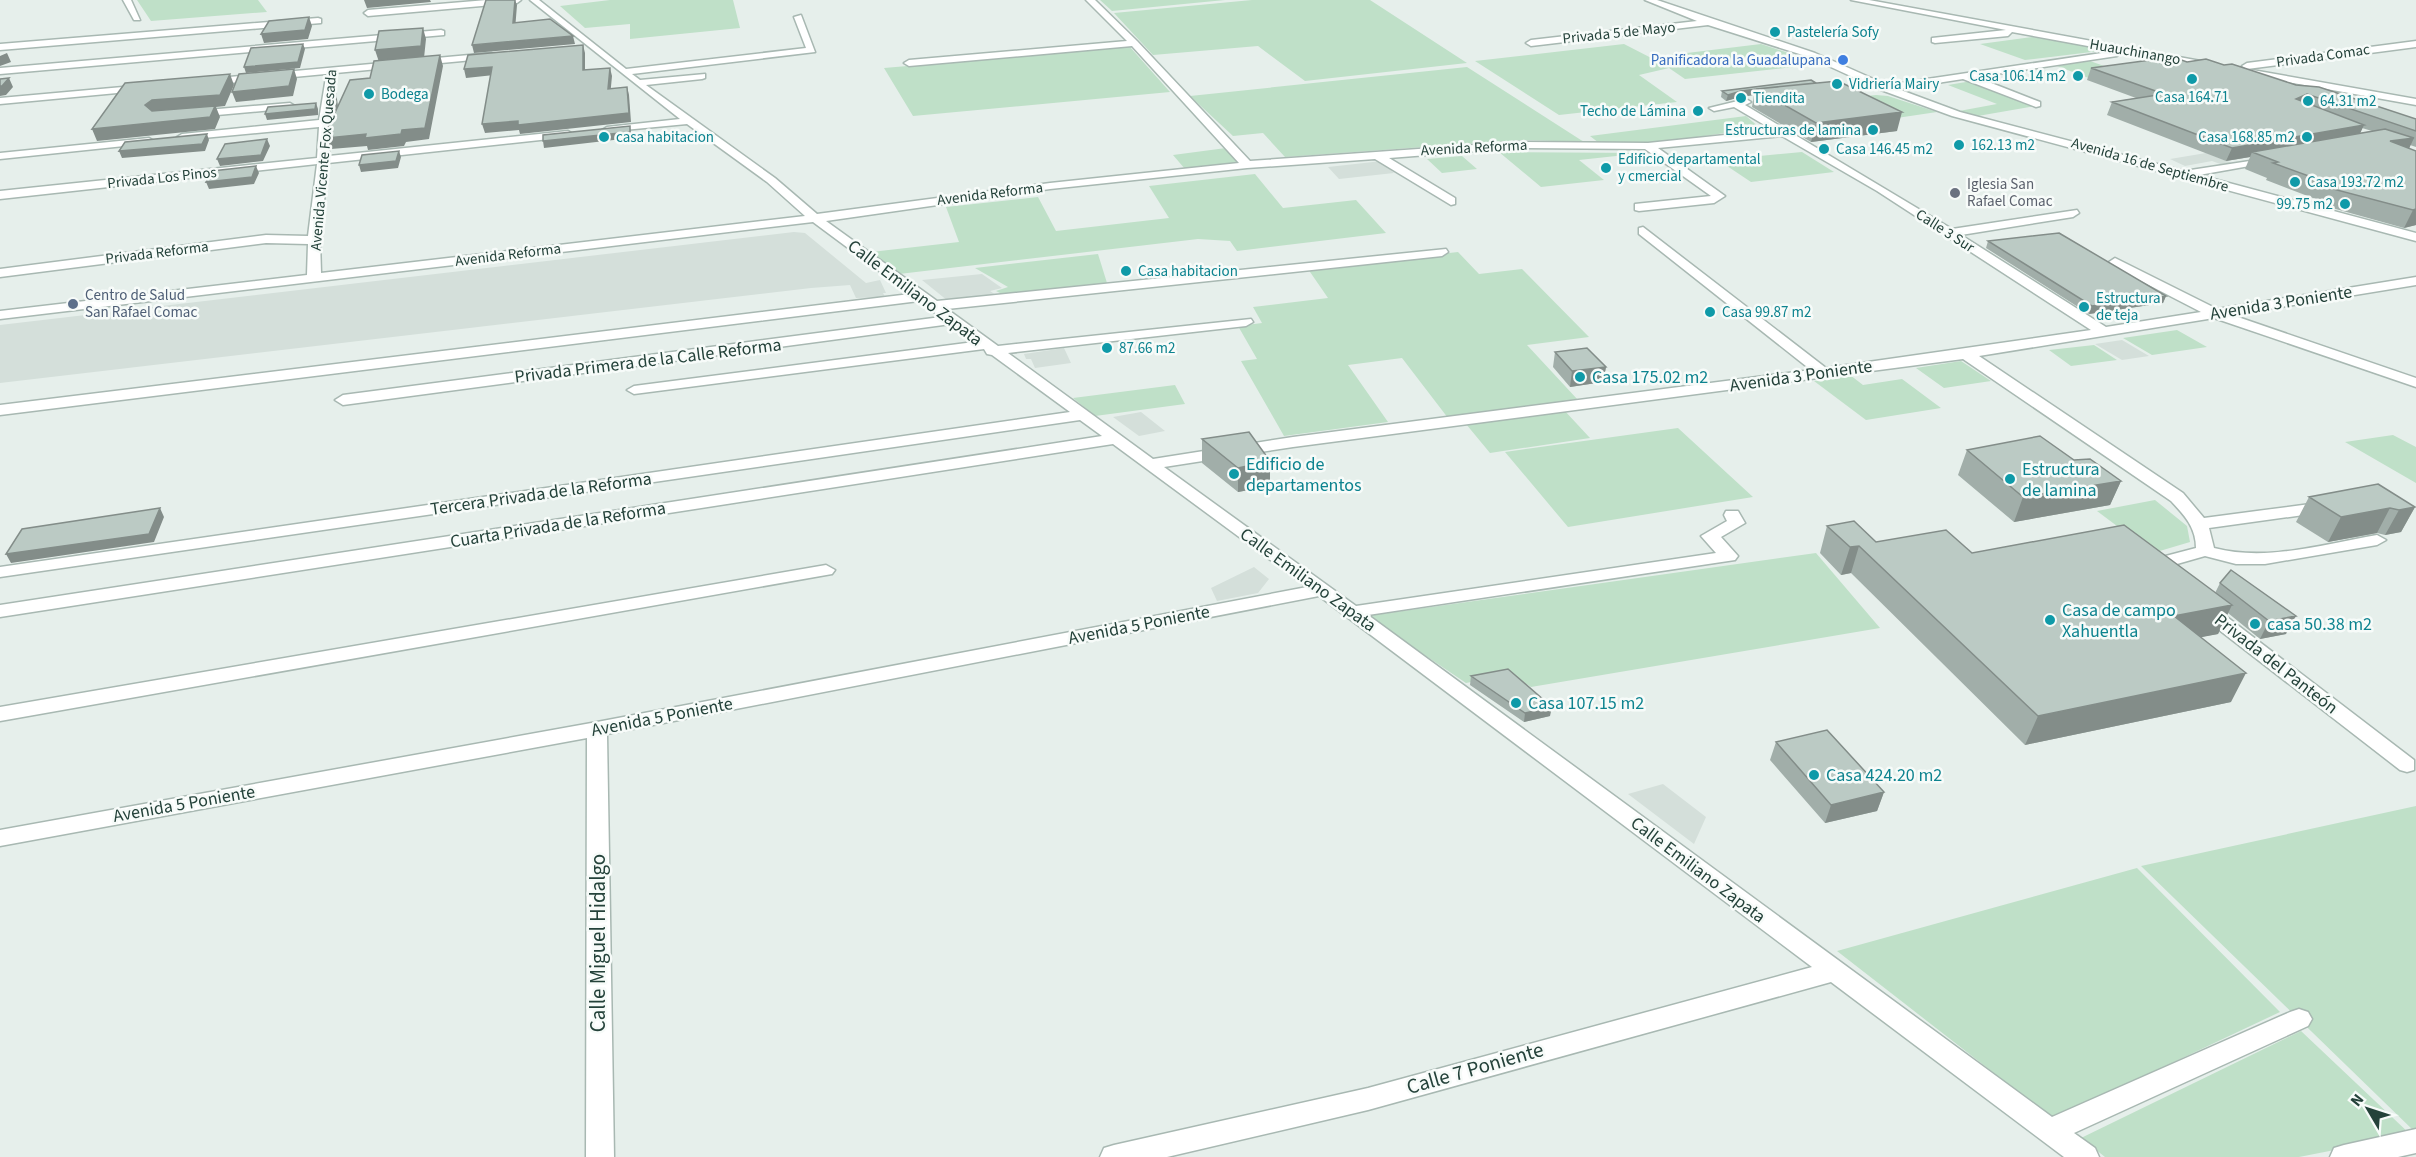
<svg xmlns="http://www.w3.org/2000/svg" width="2416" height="1157" viewBox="0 0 2416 1157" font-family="'Source Sans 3',sans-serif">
<rect width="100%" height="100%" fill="#e6efeb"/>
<path fill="#d4dfda" d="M2206,153L2232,163L2223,165L2212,161L2185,166L2170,159Z
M1382,161L1394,173L1339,179L1328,167Z
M794,232L805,233L866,283L880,280L886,293H883L885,297L856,298L850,285L811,288L0,383V325Z
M982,274L1002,288L990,291L996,295L948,301L922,280Z
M2122,340L2149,356L2122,360L2095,344Z
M1064,348L1071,363L1035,368L1031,359H1026L1024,354Z
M1141,412L1165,431L1139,436L1113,417Z
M1254,567L1269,579L1258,593L1217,601L1211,588Z
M1663,784L1706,817L1694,844L1628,794Z"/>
<path fill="#bfe0c8" d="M137,0H258L267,12L151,21Z
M610,0H733L740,28L630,39V24L585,28L560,6Z
M1100,0H1225L1112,11Z
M1252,0H1370L1467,63L1305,81L1258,46L1153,55L1114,13Z
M2032,37L2108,50L2025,60L1980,44Z
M1624,44L1663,64L1654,57L1761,44L1822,64L1685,79L1669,68L1639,75L1677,102L1559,115L1475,61Z
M1130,47L1170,92L913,116L884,68Z
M2090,61L2163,87L2123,91L2057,66Z
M1467,67L1584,142L1522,140L1285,157L1263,133L1233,136L1190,96Z
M1972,81L2035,106L1972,117L1959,111L1997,104L1948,85Z
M1876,95L1888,96L1937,112L1890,119L1831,100Z
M1746,116L1760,128L1648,144L1599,143L1590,136Z
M1226,148L1240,164L1185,169L1173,155Z
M1499,152L1644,153L1579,160L1604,180L1541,187Z
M1802,152L1834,172L1751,182L1718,160Z
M1462,156L1477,169L1442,173L1427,159Z
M1255,174L1283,208L1356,200L1386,233L1237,251L1230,241L1198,239L899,274L871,252L959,242L946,207L1038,197L1056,231L1169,218L1149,186Z
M1458,252L1479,274L1522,269L1589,337L1527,345L1578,400L1448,418L1402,358L1348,365L1388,422L1284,436L1241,361L1257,359L1238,326L1262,323L1253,307L1328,298L1308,269Z
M1098,254L1107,283L1002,294L996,291L1008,287L975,268Z
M2177,330L2207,347L2152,355L2123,338Z
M2094,345L2117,360L2071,366L2049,350Z
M1961,361L1991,381L1944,388L1916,368Z
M1850,375L1863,385L1902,379L1941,408L1866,420L1814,381Z
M1175,385L1185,404L1095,416L1073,398Z
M1564,410L1590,438L1490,453L1466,424Z
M1678,428L1753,497L1568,527L1505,452Z
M2393,435L2416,447V483L2345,442Z
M2155,500L2187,526L2190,542L2153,553L2097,511Z
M1816,553L1880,628L1531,687L1512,674L1466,683L1367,616Z
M2416,806V1132H2415L2141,866Z
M2137,868L2280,1012L2053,1119L1837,951Z
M2301,1031L2411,1135L2299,1157H2105L2081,1138Z"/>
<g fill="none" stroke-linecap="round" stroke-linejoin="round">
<g stroke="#a8b8b2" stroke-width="3">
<path id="minor" d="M123,0H131L140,20H134Z
M487,0H521L517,3L368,16L364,13L368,10Z
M530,0H539L626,69L806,48L794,17L801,15L815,52L632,74L640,80L705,74V78L702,79L646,85L775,178L817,214L1050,183L1239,163L1132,46L909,66L904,63L909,60L1127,41L1086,0H1095L1137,41L1250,161L1517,142L1648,143L1773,130L1734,107L1714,111L1709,108L1746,99L1751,102L1745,105L1952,229L2077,210L2079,213L2073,217L1961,235L2106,327L2201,312L2110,265L2109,262L2115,258L2217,309L2416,277V285L2232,315L2416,378V387L2214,318L1979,356L2183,493L2204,518L2325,502L2333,507L2325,512L2209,528L2214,548C2267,562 2324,544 2377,535L2386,540L2377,545L2265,564H2236L2205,556L2170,566L2166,569L2170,574L2167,578H2155L2147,568L2158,558L2196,548C2196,527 2184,515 2171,501L1963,359L1293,447L1164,467L1356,606L1716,553L1701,536L1727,521L1724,515L1726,511H1738L1745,523L1721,537L1738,556L1735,560L1368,615L2052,1117L2290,1012L2299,1009L2308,1012L2312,1019L2308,1026L2074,1133L2095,1148L2099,1157H2064L1831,982L1368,1110L1167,1157H1100L1104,1148L1114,1145L1368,1088L1812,967L1319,596L607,734L614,1157H586L587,738L0,846V830L597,722L1307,587L1113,444L0,617V605L1102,436L1080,420L0,577V567L1070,412L992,355L987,354L984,349L634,394L627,390L634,386L974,342L951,324L343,405L335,400L343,395L941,317L919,301L0,415V405L910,294L813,222L0,319V311L307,275L308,244L266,243L0,277V269L266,235L308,236L317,164L0,199V191L317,158L319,127L182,140L177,137L182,134L319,120L326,77L331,74L336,77L329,123V156L568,131L573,134L568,137L328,163L320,240L321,273L805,216L767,182L687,124L603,132L602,130L607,127L680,119ZM1782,136L1877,191L2091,330L1826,368L1643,227L1639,228V234L1811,370L1293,437L1153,459L1008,353L1246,326L1253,322L1251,319L998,346L947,309L1442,256L1448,252L1446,249L937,301L826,221L1050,189L1247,168L1375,159L1451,205L1455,204V198L1389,158L1517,148L1645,149L1711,196L1635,204V210L1639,211L1714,203L1725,196L1658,148Z
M1645,0H1657L1815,53L1887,85L2115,51L2012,32L2008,36L1935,43L1932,42V38L2006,30L1851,0H1869L2217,64V68L2214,69L2121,52L2117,56L1976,77L2040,102V106L2036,107L1963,79L1898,89L1960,112L2184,171L2276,157L2278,159L2272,162L2199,175L2416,233V241L1952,116L1881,90L1809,57L1708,25L1531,46L1526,43L1531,40L1697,21Z
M318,18L321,19V23L0,50V44Z
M441,30L444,31V35L0,74V68Z
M2416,41V47L2247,69L2242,66L2247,63Z
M491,53L494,54V58L208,85L203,82L208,79Z
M2241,68L2416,99V105L2238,73L2236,71Z
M145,85L150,88L149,90L0,104V98Z
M290,103L295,106L294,108L195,117L190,114L195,111Z
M149,138L154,141L153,143L0,159V153Z
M826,565L835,570L832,574L0,721V707Z
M2203,602L2210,604L2414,760V770L2407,772L2400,770L2196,612L2194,608L2196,604Z
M2416,1129V1153L2398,1157H2330L2334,1148L2344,1145Z"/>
</g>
<use href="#minor" fill="#fff" fill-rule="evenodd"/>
</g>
<path fill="#a1aea9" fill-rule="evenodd" d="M2187,62L2224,65L2416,119V147L2410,145L2409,148L2416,225L2404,228L2325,206L2326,203L2266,180L2267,178L2245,169L2250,157L2226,161L2107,115L2112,102L2136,98L2087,80L2091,68ZM2362,128L2372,131L2360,133Z
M1811,80L1897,131L1811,142L1752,107L1754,95L1740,97L1726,101L1721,97L1722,91Z
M1988,241L2166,296L2163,303L2089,314L1986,248Z
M1555,352L1606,367L1603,382L1570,387L1553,367Z
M1202,439L1270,461V486L1238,492L1202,463Z
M1967,450L2074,460L2121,481L2110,505L2014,522L1958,475Z
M2309,497L2415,507L2401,532L2385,535L2377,533L2328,542L2296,522Z
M1827,526L1876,542L1972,553L2215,593L2220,583L2286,634L2260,639L2228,613L2218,634L2200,637L2231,702L2025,745L1851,573L1841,575L1820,553Z
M1471,676L1550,716L1524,722L1470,685Z
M1776,742L1884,792L1877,811L1825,823L1770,760Z"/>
<path fill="#838d89" d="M364,0H430L431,2L367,8Z
M515,0L517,5L515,30L513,23Z
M309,17L312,26L308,39L264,43L261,34Z
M423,28L426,39L424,58L379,62L375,50Z
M573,36L575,44L474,53L472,45Z
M303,44L305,49L300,68L246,73L244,67Z
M583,45L585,53V79L583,70Z
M7,53L11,62L0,66V56Z
M440,55L443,66L429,139L406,142L404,146L368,150L367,146L331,149L327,138Z
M492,67L494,75L466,78L464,69Z
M610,68L612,76L610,97L608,89Z
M294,69L297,79L293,96L236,102L232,92Z
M230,74L234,85L225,106L216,107L220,117L215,129L97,141L92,129L150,116L145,105L152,100Z
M331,75L336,92L339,113H333L326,95Z
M9,78L13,87L6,95L0,96V86Z
M627,87L629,95L631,122L520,134L519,130L485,133L482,124Z
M1756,89L1754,95L1740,97L1726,101L1728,95L1741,91Z
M2307,94L2302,107L2296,99Z
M316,103L318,109V115L267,120L265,114Z
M1902,112L1897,131L1811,142L1816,123Z
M2364,125L2358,138L2252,152L2250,157L2226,161L2232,148Z
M630,126L631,138L544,148L543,141Z
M207,134L209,140L205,151L122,158L119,151Z
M2414,138L2406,155L2390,141Z
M267,139L270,146L263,161L220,166L217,159Z
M399,151L401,157L398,168L361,172L359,165Z
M256,166L259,173L254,184L209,189L206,182Z
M2416,209V225L2404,228L2413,210Z
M2166,296L2163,303L2089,314L2092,306Z
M1606,367L1603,382L1570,387L1572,371Z
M1270,461V486L1238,492V468Z
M2121,481L2110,505L2014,522L2023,497Z
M2415,507L2401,532L2385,535L2399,510Z
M160,508L164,517L154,542L11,563L6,554Z
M2390,508L2377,533L2328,542L2341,517Z
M1859,546L1851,573L1841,575L1850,547Z
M2232,605L2218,634L2161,645L2174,616Z
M2296,616L2286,634L2260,639L2269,621Z
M2246,673L2231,702L2025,745L2038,716Z
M1552,707L1550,716L1524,722L1525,713Z
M1884,792L1877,811L1825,823L1831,805Z"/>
<path fill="#bbcac4" stroke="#838d89" stroke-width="1.5" d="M486,0H515L513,23L550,19L573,36L472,45Z
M309,17L305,30L261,34L269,21Z
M423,28L421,46L375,50L379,31Z
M303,44L298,62L244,67L251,48Z
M583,45V70L610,68L608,89L627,87L629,113L518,125V121L482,124L492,67L464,69L468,55Z
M440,55L425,128L402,130L401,134L365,138L366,134L327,138V130L350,80L370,78L374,61Z
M2173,57L2187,62L2206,59L2224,65L2232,64L2296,85L2319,87L2416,119V131L2307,94L2296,99L2364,125L2232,148L2112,102L2164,94L2091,68Z
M294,69L289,86L232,92L239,74Z
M230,74L220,95L152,100L145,105L152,111L215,106L210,117L92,129L125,83Z
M330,75H331L332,95H326Z
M9,78L2,86H0V79Z
M1811,80L1816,83L1756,89H1757L1741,91L1728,95L1722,91Z
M1838,81L1902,112L1816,123L1756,89Z
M316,103L315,109L265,114L268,107Z
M630,126V132L543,141V135Z
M2385,129L2414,138L2390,141L2416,151V209L2413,210L2333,189L2339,187L2273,163L2278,162L2252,152Z
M207,134L202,144L119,151L125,142Z
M267,139L261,155L217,159L225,144Z
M399,151L396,161L359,165L362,155Z
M256,166L252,177L206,182L212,171Z
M2059,233L2166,296L2092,306L1988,241Z
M1587,348L1606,367L1572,371L1555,352Z
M1249,432L1270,461L1238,468L1202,439Z
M2040,436L2074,460L2090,459L2121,481L2023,497L1967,450Z
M2378,484L2415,507L2399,510L2390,508L2341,517L2309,497Z
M160,508L149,534L6,554L22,529Z
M1854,521L1876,542L1946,530L1972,553L2124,525L2232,605L2174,616L2246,673L2038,716L1859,546L1850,547L1827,526Z
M2231,570L2296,616L2269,621L2220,583Z
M1508,669L1552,707L1525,713L1471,676Z
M1827,730L1884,792L1831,805L1776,742Z"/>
<g fill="#0f9aa8" stroke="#f7fbf9" stroke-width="2">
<circle cx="1775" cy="32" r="6"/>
<circle cx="2078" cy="76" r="6"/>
<circle cx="2192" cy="79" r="6"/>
<circle cx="1837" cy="84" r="6"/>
<circle cx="369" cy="94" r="6"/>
<circle cx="1741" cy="98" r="6"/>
<circle cx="2308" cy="101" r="6"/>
<circle cx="1698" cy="111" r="6"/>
<circle cx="1873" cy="130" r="6"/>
<circle cx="604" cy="137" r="6"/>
<circle cx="2307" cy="137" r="6"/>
<circle cx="1959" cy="145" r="6"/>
<circle cx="1824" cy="149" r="6"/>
<circle cx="1606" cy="168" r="6"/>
<circle cx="2295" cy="182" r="6"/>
<circle cx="2345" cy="204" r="6"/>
<circle cx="1126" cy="271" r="6"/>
<circle cx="2084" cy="307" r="6"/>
<circle cx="1710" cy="312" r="6"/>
<circle cx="1107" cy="348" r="6"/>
<circle cx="1580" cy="377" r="6"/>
<circle cx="1234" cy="474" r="6"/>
<circle cx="2010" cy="479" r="6"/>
<circle cx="2050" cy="620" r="6"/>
<circle cx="2255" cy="624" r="6"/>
<circle cx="1516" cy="703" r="6"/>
<circle cx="1814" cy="775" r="6"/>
</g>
<circle fill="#3f7fe0" stroke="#f7fbf9" stroke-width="2" cx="1843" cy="60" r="6"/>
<circle fill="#6b7280" stroke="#f7fbf9" stroke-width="2" cx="1955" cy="193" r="6"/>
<circle fill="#5c6f8a" stroke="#f7fbf9" stroke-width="2" cx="73" cy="304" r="6"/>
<g text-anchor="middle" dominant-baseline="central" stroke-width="5" stroke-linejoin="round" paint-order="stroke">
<g font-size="15" fill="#0d838f" stroke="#f7fbf9" text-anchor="start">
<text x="1787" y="32">Pastelería Sofy</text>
<text x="2066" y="76" text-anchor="end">Casa 106.14 m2</text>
<text x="1849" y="84">Vidriería Mairy</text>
<text x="381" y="94">Bodega</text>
<text x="2192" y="97" text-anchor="middle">Casa 164.71</text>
<text x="1753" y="98">Tiendita</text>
<text x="2320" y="101">64.31 m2</text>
<text x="1686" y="111" text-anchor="end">Techo de Lámina</text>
<text x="1861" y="130" text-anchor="end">Estructuras de lamina</text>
<text x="616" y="137">casa habitacion</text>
<text x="2295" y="137" text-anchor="end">Casa 168.85 m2</text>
<text x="1971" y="145">162.13 m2</text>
<text x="1836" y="149">Casa 146.45 m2</text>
<text x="1618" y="159">Edificio departamental<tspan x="1618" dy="17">y cmercial</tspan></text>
<text x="2307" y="182">Casa 193.72 m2</text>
<text x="2333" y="204" text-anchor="end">99.75 m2</text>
<text x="1138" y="271">Casa habitacion</text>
<text x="2096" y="298">Estructura<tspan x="2096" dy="17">de teja</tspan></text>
<text x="1722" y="312">Casa 99.87 m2</text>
<text x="1119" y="348">87.66 m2</text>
</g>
<g font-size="15" fill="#24423a" stroke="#f7fbf9">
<text transform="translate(1619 33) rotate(-6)">Privada 5 de Mayo</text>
<text transform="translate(2135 52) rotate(10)">Huauchinango</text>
<text transform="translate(2323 56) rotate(-8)">Privada Comac</text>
<text transform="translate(1474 148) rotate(-3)">Avenida Reforma</text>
<text transform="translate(324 160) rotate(-85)">Avenida Vicente Fox Quesada</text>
<text transform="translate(2150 165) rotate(16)">Avenida 16 de Septiembre</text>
<text transform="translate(162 178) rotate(-6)">Privada Los Pinos</text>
<text transform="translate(990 194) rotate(-7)">Avenida Reforma</text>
<text transform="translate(1945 231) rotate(33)">Calle 3 Sur</text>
<text transform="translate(157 253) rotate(-7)">Privada Reforma</text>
<text transform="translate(508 255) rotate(-7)">Avenida Reforma</text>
</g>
<g font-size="15" fill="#366cbe" stroke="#f7fbf9" text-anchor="end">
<text x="1831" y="60">Panificadora la Guadalupana</text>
</g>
<g font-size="15" fill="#5b616d" stroke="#f7fbf9" text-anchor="start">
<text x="1967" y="184">Iglesia San<tspan x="1967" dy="17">Rafael Comac</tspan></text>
</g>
<g font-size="15" fill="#4e5e75" stroke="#f7fbf9" text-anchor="start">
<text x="85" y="295">Centro de Salud<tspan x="85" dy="17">San Rafael Comac</tspan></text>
</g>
<g font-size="18" fill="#24423a" stroke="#f7fbf9">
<text transform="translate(915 293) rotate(37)">Calle Emiliano Zapata</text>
<text transform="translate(2281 303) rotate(-9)">Avenida 3 Poniente</text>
<text transform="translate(648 361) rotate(-7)">Privada Primera de la Calle Reforma</text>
<text transform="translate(1801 376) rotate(-8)">Avenida 3 Poniente</text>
<text transform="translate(541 494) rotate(-8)">Tercera Privada de la Reforma</text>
<text transform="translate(558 525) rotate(-9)">Cuarta Privada de la Reforma</text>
<text transform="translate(1308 580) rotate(36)">Calle Emiliano Zapata</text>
<text transform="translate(1139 625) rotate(-11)">Avenida 5 Poniente</text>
<text transform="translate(2276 664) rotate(38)">Privada del Panteón</text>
<text transform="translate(662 717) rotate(-11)">Avenida 5 Poniente</text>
<text transform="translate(184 804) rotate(-10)">Avenida 5 Poniente</text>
<text transform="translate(1698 870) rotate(37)">Calle Emiliano Zapata</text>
</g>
<g font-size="18" fill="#0d838f" stroke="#f7fbf9" text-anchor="start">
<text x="1592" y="377">Casa 175.02 m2</text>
<text x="1246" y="464">Edificio de<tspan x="1246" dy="21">departamentos</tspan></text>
<text x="2022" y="469">Estructura<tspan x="2022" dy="21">de lamina</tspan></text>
<text x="2062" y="610">Casa de campo<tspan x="2062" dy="21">Xahuentla</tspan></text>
<text x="2267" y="624">casa 50.38 m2</text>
<text x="1528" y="703">Casa 107.15 m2</text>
<text x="1826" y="775">Casa 424.20 m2</text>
</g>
<g font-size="21" fill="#24423a" stroke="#f7fbf9">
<text transform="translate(598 943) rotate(-90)">Calle Miguel Hidalgo</text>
<text transform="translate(1475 1068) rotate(-16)">Calle 7 Poniente</text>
</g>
</g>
<g transform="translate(2368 1109) rotate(309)" stroke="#f7fbf9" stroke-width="4.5" paint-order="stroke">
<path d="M0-4.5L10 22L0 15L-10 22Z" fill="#24423a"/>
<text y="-9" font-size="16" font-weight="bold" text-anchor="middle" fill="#24423a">N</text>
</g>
</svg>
